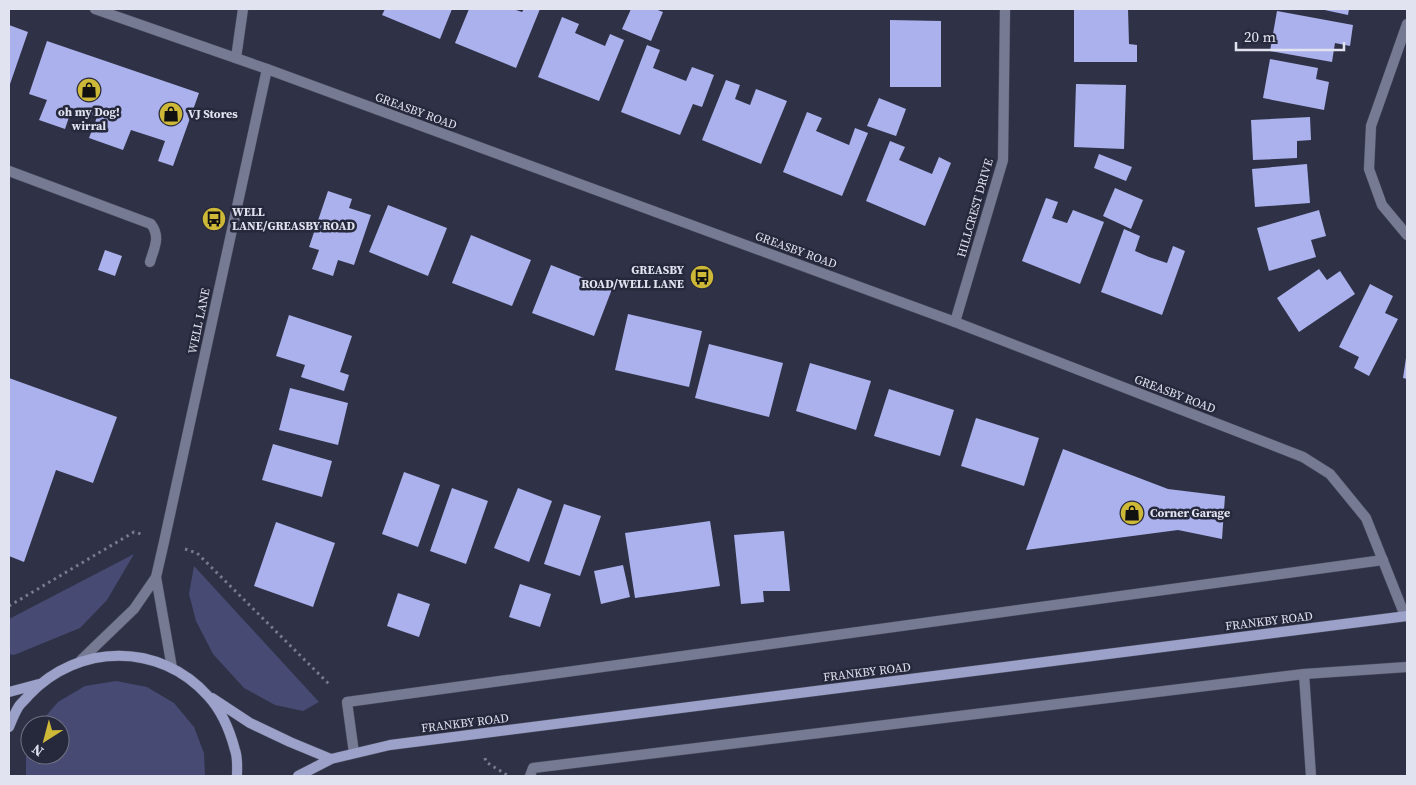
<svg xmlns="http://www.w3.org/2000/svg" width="1416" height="785" viewBox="0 0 1416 785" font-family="'Source Serif 4',serif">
<rect width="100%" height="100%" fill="#2f3246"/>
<path fill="#474a72" d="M134,554L107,600L80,628L14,655L9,654V619Z
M194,566L319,702L303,711L275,705L244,688L213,654L196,621L189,594Z
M116,681L147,687L174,703L194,727L204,753L205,776H26V755L30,745V755H60V725H38L58,702L85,686Z"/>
<path fill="#aab1ec" d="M385,9H452L440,39L382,15Z
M469,9H513L522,12L524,9H540L516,68L455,43Z
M631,9H655L663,12L651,41L622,29Z
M1074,9H1128L1129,44L1137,45V62H1074Z
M1320,9H1349L1348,15Z
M1277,11L1353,25L1350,46L1335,43L1332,62L1270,51Z
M562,17L579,24L575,33L605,46L610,34L624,40L599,101L538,77Z
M890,20L941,21V87H890Z
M9,25L28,32L9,87Z
M47,41L199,93L173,166L158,161L165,141L131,130L123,150L89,138L97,117L72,108L65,129L39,120L47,100L29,94Z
M647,45L660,50L653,68L686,81L692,67L714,75L702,107L693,104L680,135L621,112Z
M1270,59L1318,68L1316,79L1329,82L1324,110L1263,98Z
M726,80L740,85L735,99L750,105L756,89L787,101L761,164L702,140Z
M1076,84L1126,85L1124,149L1074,147Z
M879,98L906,109L896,136L867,126Z
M807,112L822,118L816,131L849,145L855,128L868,133L842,196L783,172Z
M1310,117L1311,140L1297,141V158L1253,160L1251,120Z
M890,141L905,147L899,160L932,174L939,157L951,163L925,226L866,201Z
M1099,154L1132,167L1126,181L1094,168Z
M1307,164L1310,203L1255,207L1252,169Z
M1115,188L1143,200L1131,229L1103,216Z
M328,191L352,199L349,208L371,215L354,265L338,260L333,276L312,269L319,250L309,247Z
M1046,198L1058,202L1052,218L1067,223L1073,210L1104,222L1080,284L1022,261Z
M388,205L447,228L428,276L369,252Z
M1319,210L1326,236L1311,240L1316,257L1269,271L1257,228Z
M1124,229L1140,236L1135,251L1149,257L1167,263L1173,246L1185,251L1162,315L1101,292Z
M471,235L531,260L512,306L452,283Z
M105,250L122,256L115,276L98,270Z
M551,265L612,289L594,336L532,313Z
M1319,269L1327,280L1340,271L1355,294L1299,332L1277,298Z
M1370,284L1393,296L1385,313L1398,319L1369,376L1354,368L1359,357L1339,347Z
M628,314L702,331L689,387L615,370Z
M289,315L352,336L340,372L349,375L344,391L301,377L305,365L276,356Z
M709,344L783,363L769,417L695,398Z
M1406,358H1407V379L1403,378Z
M810,363L871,381L856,430L796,411Z
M9,378L117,417L93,483L56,470L24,562L9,556Z
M290,388L348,403L338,445L279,430Z
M889,389L954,410L940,456L874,436Z
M976,418L1039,438L1024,486L961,466Z
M273,444L332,461L322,497L262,480Z
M1063,449L1168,489L1225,496L1222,539L1178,530L1026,550Z
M404,472L440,485L418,547L382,534Z
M452,488L488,501L466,564L430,551Z
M518,488L552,501L529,562L494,548Z
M564,504L601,516L580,576L544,564Z
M710,521L720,586L635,598L625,533Z
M276,522L335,543L313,607L254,586Z
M784,531L790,591H763L764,602L741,604L734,535Z
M623,565L630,597L601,604L594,571Z
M520,584L551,594L540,627L509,617Z
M398,593L430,604L419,637L387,626Z"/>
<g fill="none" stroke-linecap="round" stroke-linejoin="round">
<g stroke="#4b4e61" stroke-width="11">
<path id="service" d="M9,171L151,224C161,237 154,248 150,262"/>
</g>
<g stroke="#4b4e61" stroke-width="11">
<path id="minor" d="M1407,24L1371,126L1369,169L1382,205L1407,235
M236,58L243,9
M955,322L1003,160L1005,9
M1304,674L1311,776
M354,753L347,702L1383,560
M530,776L533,768L1304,674L1407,667"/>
</g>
<g stroke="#4b4e61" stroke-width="11">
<path id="tertiary" d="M95,9L267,69L955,322L1303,457L1330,474L1366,518L1405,616
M156,577L172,668
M81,660L134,609L156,577L164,542L267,69"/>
</g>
<g stroke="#4b4e61" stroke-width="11">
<path id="secondary" d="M9,692L39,684
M212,698L250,723L290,742L331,759
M9,727C12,720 15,712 19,706C22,702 26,699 29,695C78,643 160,642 208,696C221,710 230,731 235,750C238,758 237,768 237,776
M298,776L331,759L390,745L1407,616"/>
</g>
<path stroke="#797b8c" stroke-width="3" stroke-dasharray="2.5 4" stroke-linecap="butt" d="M185,549L197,553L331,686
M9,606L134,532L141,534
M485,758L486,762L507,775"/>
<use href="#service" stroke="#777a93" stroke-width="10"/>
<use href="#minor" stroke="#777a93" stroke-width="10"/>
<use href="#tertiary" stroke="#777a93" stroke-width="10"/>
<use href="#secondary" stroke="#9ca1c9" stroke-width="10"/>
</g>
<defs>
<g id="shop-disc" transform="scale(1.25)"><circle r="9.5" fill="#ceb837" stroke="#26283c"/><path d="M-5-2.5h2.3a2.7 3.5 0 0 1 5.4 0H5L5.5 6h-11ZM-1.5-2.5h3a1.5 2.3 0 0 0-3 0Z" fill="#111"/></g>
<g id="bus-disc" transform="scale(1.25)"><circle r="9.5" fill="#ceb837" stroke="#26283c"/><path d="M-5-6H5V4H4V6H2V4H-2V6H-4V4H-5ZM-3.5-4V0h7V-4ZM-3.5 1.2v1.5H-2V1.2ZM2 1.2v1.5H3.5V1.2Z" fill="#111"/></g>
</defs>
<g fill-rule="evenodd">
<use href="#shop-disc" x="89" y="90"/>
<use href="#shop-disc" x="171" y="114"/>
<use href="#bus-disc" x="214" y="219"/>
<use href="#bus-disc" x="702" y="277"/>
<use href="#shop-disc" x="1132" y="513"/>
</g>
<g text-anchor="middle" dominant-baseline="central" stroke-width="5" stroke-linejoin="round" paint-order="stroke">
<g font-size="12" fill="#e1e3f0" stroke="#26283c">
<text transform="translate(416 111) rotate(20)">GREASBY ROAD</text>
<text transform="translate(975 208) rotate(-74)">HILLCREST DRIVE</text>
<text transform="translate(796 250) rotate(20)">GREASBY ROAD</text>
<text transform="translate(199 321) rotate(-78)">WELL LANE</text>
<text transform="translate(1175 394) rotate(21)">GREASBY ROAD</text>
<text transform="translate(1269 621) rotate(-7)">FRANKBY ROAD</text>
<text transform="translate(867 672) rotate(-7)">FRANKBY ROAD</text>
<text transform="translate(465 723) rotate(-7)">FRANKBY ROAD</text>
</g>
<g font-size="12" font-weight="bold" fill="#e1e3f0" stroke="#26283c" text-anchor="start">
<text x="89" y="112" text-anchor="middle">oh my Dog!<tspan x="89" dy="14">wirral</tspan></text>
<text x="188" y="114">VJ Stores</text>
<text x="232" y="212">WELL<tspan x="232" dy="14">LANE/GREASBY ROAD</tspan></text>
<text x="684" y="270" text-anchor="end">GREASBY<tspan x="684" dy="14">ROAD/WELL LANE</tspan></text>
<text x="1150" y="513">Corner Garage</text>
</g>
</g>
<rect width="1416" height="785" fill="none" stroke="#e1e3f0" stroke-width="20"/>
<g transform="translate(45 740) rotate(216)"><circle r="24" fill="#26283c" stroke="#717384"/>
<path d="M0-4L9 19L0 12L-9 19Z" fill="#ceb837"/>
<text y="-8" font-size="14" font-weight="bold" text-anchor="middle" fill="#e1e3f0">N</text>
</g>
<path d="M1236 42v8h108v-8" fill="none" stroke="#e1e3f0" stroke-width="2.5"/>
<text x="1244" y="42" font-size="15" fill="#e1e3f0" stroke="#26283c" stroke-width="4" paint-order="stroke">20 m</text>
</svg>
